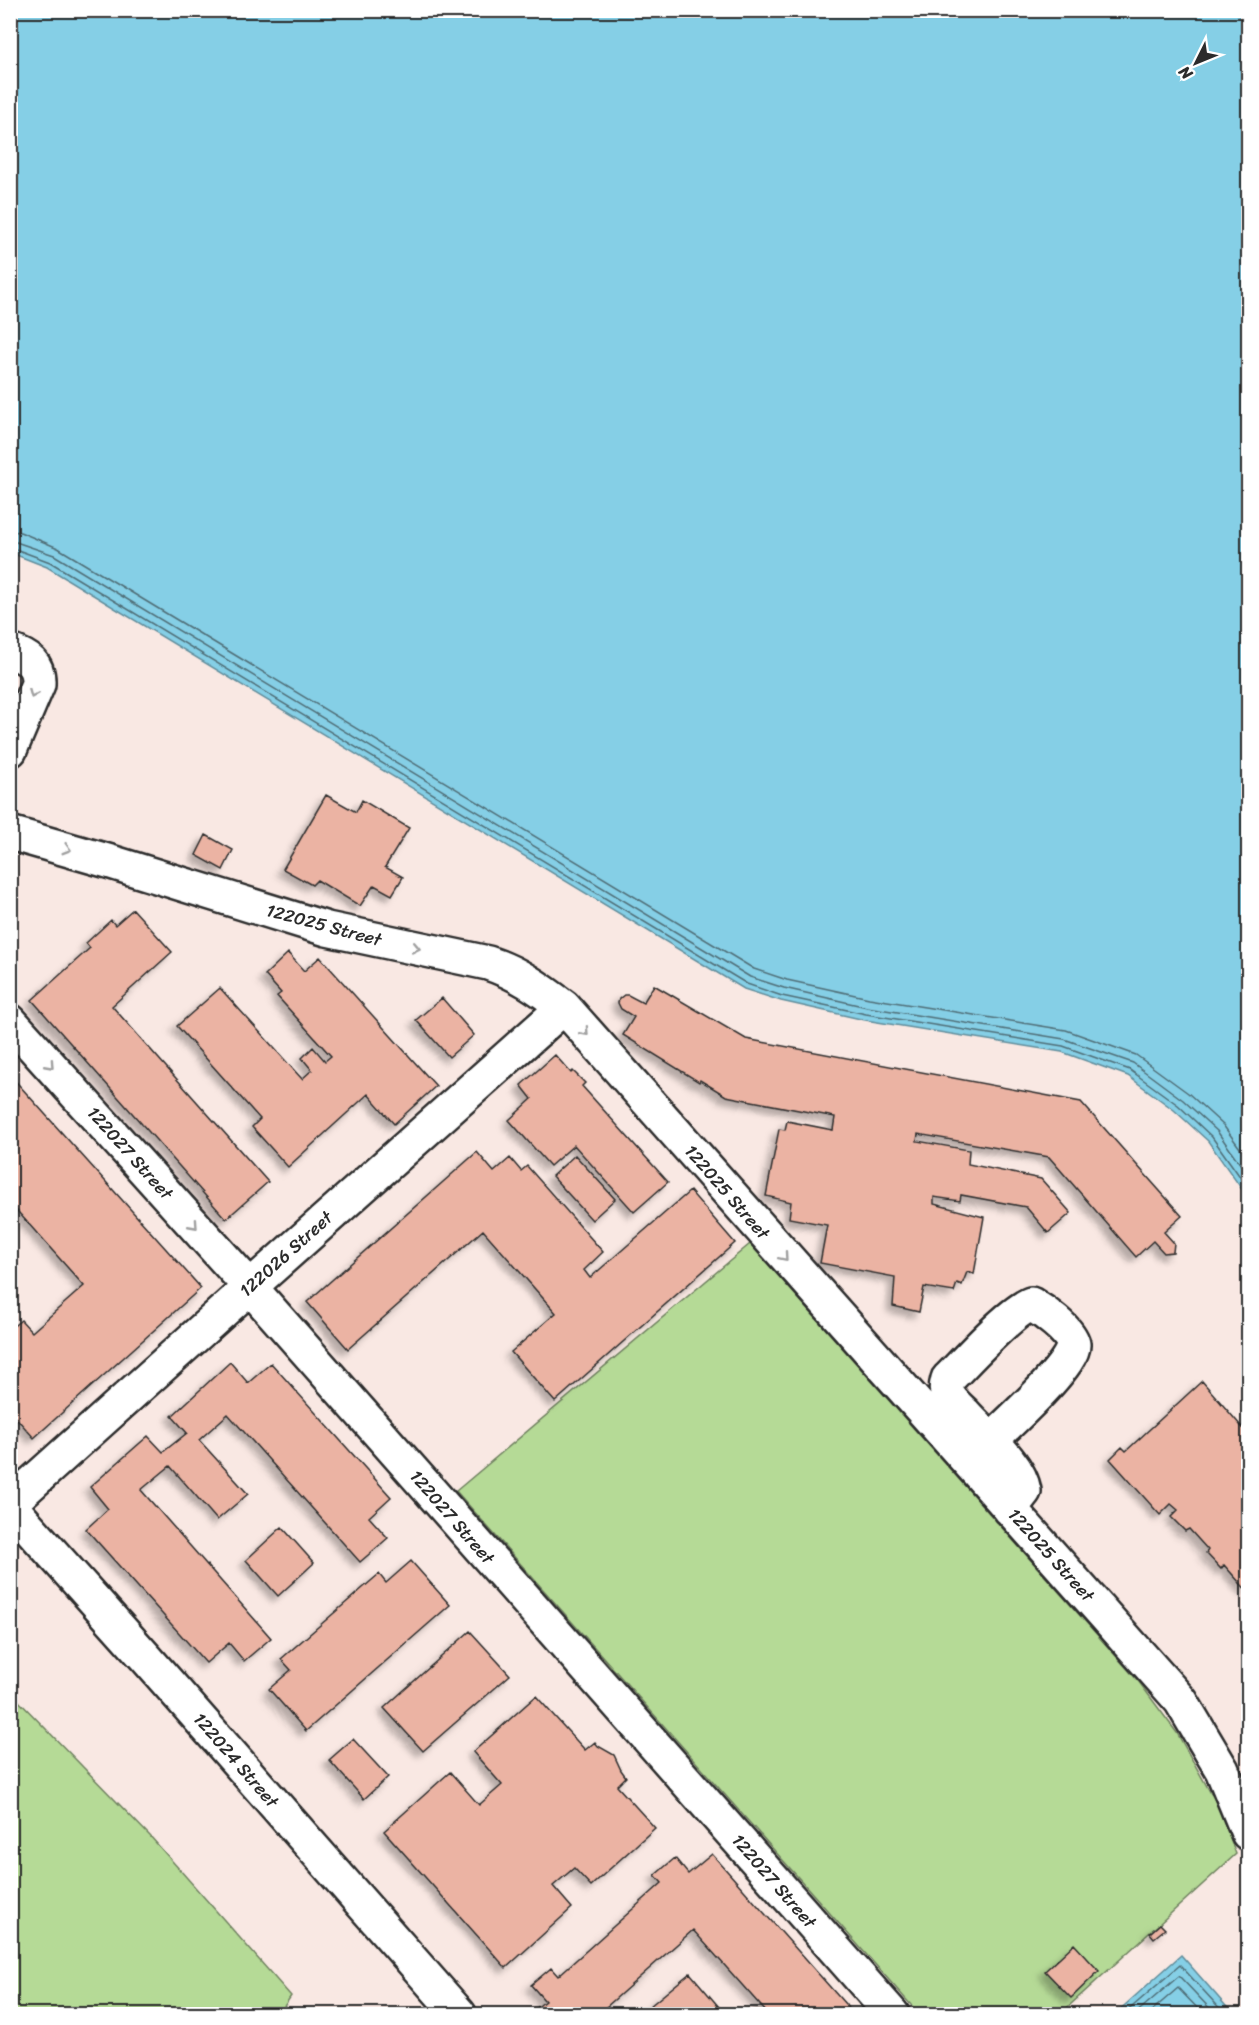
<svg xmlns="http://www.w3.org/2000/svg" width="1259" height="2025" viewBox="0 0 1259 2025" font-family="Sriracha,sans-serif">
<defs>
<filter id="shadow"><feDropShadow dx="-5.5" dy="5.5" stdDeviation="3" flood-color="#0004"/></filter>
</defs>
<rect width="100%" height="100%" fill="#f9e8e3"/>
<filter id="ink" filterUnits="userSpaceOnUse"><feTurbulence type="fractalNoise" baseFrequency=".0167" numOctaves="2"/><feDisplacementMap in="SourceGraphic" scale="12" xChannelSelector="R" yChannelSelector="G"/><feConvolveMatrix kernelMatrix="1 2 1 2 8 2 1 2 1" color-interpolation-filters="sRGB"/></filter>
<g filter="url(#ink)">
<path fill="#b5da96" stroke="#708260" stroke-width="1.5" d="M750,1244L1139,1682L1177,1733L1218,1806L1236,1854L1060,2014H919L456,1491Z
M11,1693L150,1836L291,1996L279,2014H11Z"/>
<path fill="#85cfe6" stroke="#618d9b" stroke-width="1.5" d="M10,11H1248V1198L1208,1141L1174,1110L1128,1076L1062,1052L865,1020L781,1001L744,989L47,567L11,553Z
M1181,1955L1232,2013L1229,2014H1115Z"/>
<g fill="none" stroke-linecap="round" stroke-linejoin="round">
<path stroke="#4f6d76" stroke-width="1.5" d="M10,531L20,532L58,548L754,969L787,980L869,998L1066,1030L1136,1055L1188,1093L1223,1125L1248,1159
M10,540L54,555L750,977L784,988L867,1007L1064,1039L1133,1063L1183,1100L1217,1131L1248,1175
M10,547L50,562L747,984L782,996L866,1014L1063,1046L1130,1070L1178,1105L1212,1137L1248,1188
M1124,2014L1180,1965L1225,2014
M1135,2014L1179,1976L1215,2014
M1148,2014L1178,1988L1203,2014"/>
</g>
<path fill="#ebb3a3" stroke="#2b2b2b" stroke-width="1.5" filter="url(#shadow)" d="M326,795L356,812L362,800L409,828L385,867L403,877L392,895L374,885L360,906L317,880L312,885L283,869Z
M206,835L233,850L223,870L196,855Z
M133,909L172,952L112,1006L268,1182L226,1219L32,1000L90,948L86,943L111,920L115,925Z
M288,953L304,971L320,957L436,1086L394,1124L368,1094L288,1167L252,1127L260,1119L177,1026L220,988L302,1079L312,1070L302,1058L313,1047L325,1061L331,1056L277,996L281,993L265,975Z
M654,985L746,1039L1081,1102L1182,1216L1164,1232L1174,1243L1173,1252L1164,1253L1153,1241L1136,1257L1049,1157L918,1134L917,1141L969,1150L968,1164L1041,1179L1071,1213L1048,1233L1026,1207L961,1195L960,1201L934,1197V1204L984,1217L974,1274L967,1272L962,1285L957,1283L954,1292L924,1287L919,1312L893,1306L895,1277L820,1263L827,1225L789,1218L791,1202L766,1196L779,1129L785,1130L787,1121L833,1130L835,1117L726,1096L700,1080L699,1082L623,1035L634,1017L621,1009L618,1003L619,999L624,995H628L643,1003Z
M442,998L474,1035L449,1057L416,1020Z
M555,1055L571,1073L573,1071L585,1083L582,1086L668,1182L634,1212L574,1145L550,1166L509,1120L532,1099L521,1085Z
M10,1075L201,1288L34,1438L10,1411V1329L21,1320L32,1332L84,1286L10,1203Z
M477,1152L494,1172L510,1158L521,1171L527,1166L603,1252L584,1270L590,1278L690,1191L735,1243L555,1402L511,1352L556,1313L483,1230L348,1349L307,1302Z
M575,1155L615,1199L592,1220L552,1176Z
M230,1362L248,1383L271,1363L391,1497L369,1517L388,1538L360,1562L228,1414L199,1440L248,1494L217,1520L170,1466L141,1490L271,1638L244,1661L229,1643L206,1663L86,1529L108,1509L90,1487L148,1436L163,1452L187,1433L172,1416Z
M1202,1381L1248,1434V1592L1224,1565L1221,1569L1206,1553L1208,1550L1189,1529L1185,1531L1171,1517L1178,1510L1171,1504L1160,1515L1110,1459L1122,1447L1126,1451Z
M282,1527L314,1563L278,1596L246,1560Z
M411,1561L450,1605L306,1731L269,1689L291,1670L281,1659L379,1574L386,1583Z
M470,1631L510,1675L423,1751L384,1708Z
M536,1696L585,1750L595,1742L598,1746L614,1755L621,1770L626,1777L617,1786L655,1828L591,1886L574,1868L553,1886L572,1908L506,1968L384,1831L450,1772L479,1805L502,1785L473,1752Z
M353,1739L388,1777L364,1799L329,1760Z
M712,1854L854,2014H768L693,1930L605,2008L611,2014H529L545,2001L531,1985L551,1968L558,1976L662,1883L655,1875L675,1858L688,1874Z
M1160,1924L1165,1929L1154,1938L1150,1933Z
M1074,1944L1099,1971L1071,1998L1045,1971Z
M690,1973L725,2014H647L644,2011Z"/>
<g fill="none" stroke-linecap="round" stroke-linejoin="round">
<g stroke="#2b2b2b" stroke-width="38">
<path id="minor" d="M10,651C28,657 39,664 38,684L10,750
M10,833L111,862L327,929L488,963C518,973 539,988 564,1007L1181,1701L1222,1770L1248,1833
M10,1021L250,1287L892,2014
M990,1441C1005,1426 1076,1363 1073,1344C1070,1330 1043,1311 1031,1304C1010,1312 966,1361 948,1379C947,1383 945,1388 947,1392C950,1401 959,1408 965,1414C984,1435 1020,1464 1024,1491L1010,1509
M10,1503L250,1287L564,1007
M10,1506L147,1659L459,2014"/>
</g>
<use href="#minor" stroke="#fff" stroke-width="33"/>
</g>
<defs><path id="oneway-chevron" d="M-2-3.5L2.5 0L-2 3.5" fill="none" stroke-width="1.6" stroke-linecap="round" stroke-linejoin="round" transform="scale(1.5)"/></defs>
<g stroke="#a0a0a0">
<use href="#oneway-chevron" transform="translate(33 694) rotate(112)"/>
<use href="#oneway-chevron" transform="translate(67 849) rotate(16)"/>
<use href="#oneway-chevron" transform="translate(416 948) rotate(12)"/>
<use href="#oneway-chevron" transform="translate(585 1032) rotate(48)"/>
<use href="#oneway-chevron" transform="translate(50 1065) rotate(48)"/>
<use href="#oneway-chevron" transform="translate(194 1225) rotate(48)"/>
<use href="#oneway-chevron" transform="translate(784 1257) rotate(49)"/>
</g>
</g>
<g text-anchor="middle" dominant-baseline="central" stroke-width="4.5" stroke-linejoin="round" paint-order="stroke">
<g font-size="18" fill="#2b2b2b" stroke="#fff">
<text transform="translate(324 925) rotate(15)">122025 Street</text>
<text transform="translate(130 1153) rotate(48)">122027 Street</text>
<text transform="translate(727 1192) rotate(49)">122025 Street</text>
<text transform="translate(286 1254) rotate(-42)">122026 Street</text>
<text transform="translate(452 1517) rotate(49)">122027 Street</text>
<text transform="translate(1051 1555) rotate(48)">122025 Street</text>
<text transform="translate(236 1760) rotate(49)">122024 Street</text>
<text transform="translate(774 1881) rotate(49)">122027 Street</text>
</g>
</g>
<rect width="1259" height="2025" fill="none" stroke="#fff" stroke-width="36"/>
<rect x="18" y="18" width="1223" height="1989" fill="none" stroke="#2b2b2b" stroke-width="2" filter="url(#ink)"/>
<g transform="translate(1196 63) rotate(227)" stroke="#ffffff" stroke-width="4.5" paint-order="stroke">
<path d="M0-4.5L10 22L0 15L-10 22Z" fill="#2b2b2b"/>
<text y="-9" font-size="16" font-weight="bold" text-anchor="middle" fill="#2b2b2b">N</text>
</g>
</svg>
